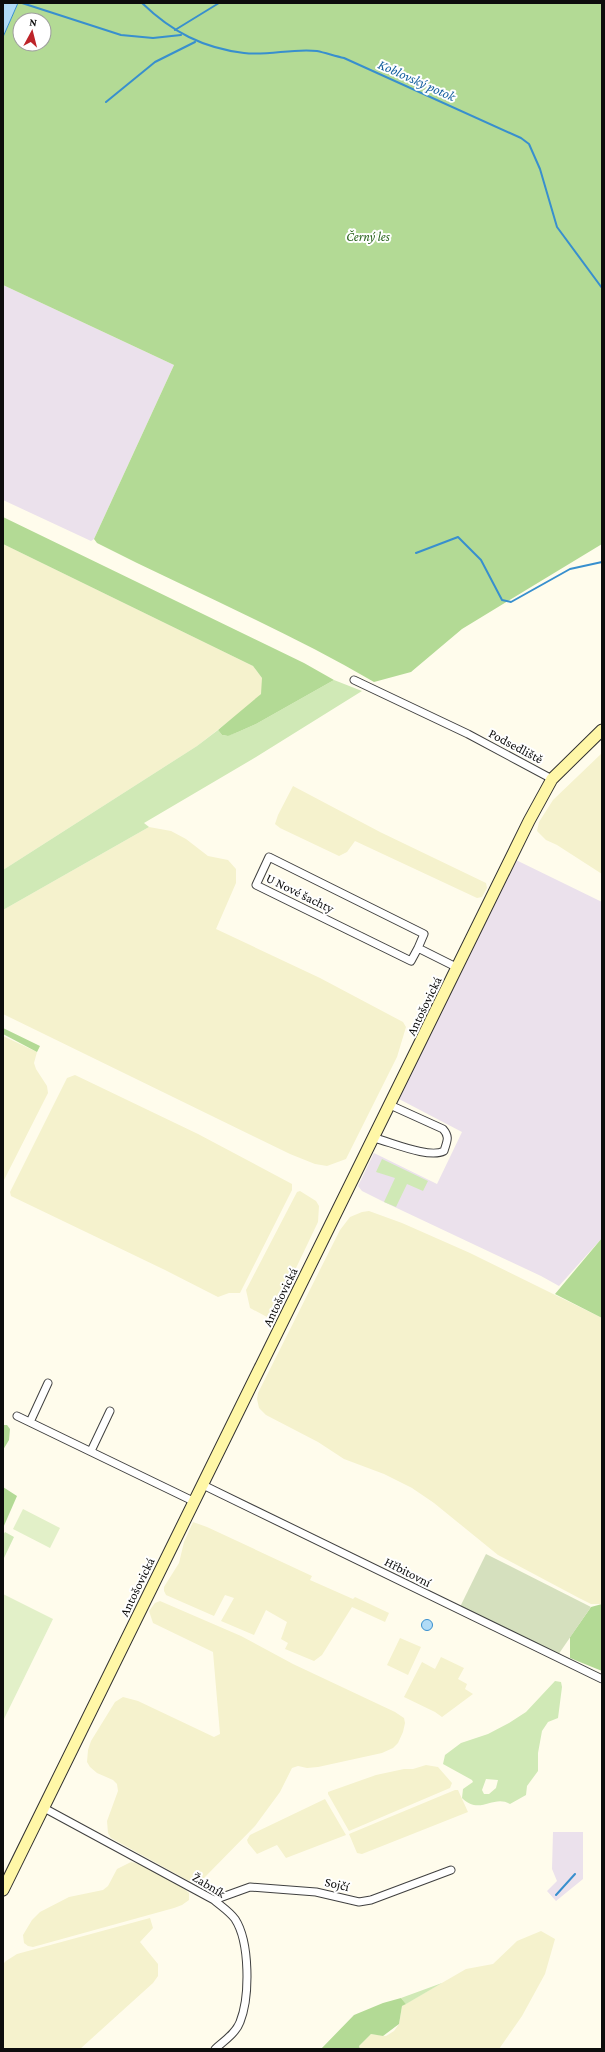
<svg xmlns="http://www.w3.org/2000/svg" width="605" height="2052" viewBox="0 0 605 2052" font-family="'Crimson Pro',serif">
<rect width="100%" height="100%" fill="#fffcec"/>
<path fill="#ebe1ec" d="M3,285L174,365L94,539L91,541L3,500Z
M516,860L602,902V1238L559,1286L541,1276L384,1202L362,1191L358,1186L374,1153L437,1184L462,1132L399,1099Z
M553,1832H583V1879L556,1901L547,1891L557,1881L552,1869Z"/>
<path fill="#f5f2cd" d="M3,544L253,666L262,678L263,687L261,694L256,700L197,746L3,870Z
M602,753V874L557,845L546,840L537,831L539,822L553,800Z
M293,786L380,832L486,883L487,888L482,897L477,898L355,841L347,852L339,856L280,828L275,824L278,815Z
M149,827L171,831L186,839L208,856L228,860L236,869V883L216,929L320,978L403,1022L406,1027L397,1057L346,1159L327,1166L315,1164L290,1154L3,1014V910Z
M3,1036L37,1052L34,1063L36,1069L47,1086L48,1093L3,1182Z
M75,1075L198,1134L292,1184V1190L240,1293H229L218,1297L214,1295L165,1270L11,1196L10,1192L67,1078Z
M300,1191L316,1201L319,1206L318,1222L275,1312L267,1317L250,1308L246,1290L297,1192Z
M369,1211L402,1223L470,1253L602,1318V1604H591L579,1598L498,1555L434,1503L412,1488L384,1474L344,1459L318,1442L266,1415L259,1408L257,1399L258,1393L340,1230L350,1217L362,1212Z
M193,1522L207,1527L312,1576L310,1580L353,1599L355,1597L389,1613L385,1622L352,1607L322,1655L314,1661L285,1649L288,1643L281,1639L287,1622L266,1610L254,1635L221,1621L234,1598L225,1595L214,1616L166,1595L164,1591V1587L179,1563L184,1542Z
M160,1601L241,1636L293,1664L395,1712L404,1718L405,1723L403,1732L398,1743L393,1748L382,1753L318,1767L307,1768L298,1766L292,1768L280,1792L255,1826L204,1878L195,1882L187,1880L111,1838L108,1833L107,1821L118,1791L117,1784L113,1780L97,1773L90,1767L87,1762L88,1750L91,1741L115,1702L123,1697L138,1701L214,1737L220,1734L213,1652L153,1623L149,1611L155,1603Z
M400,1638L421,1647L408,1675L387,1665Z
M441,1657L464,1668L458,1679L467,1684L465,1689L473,1694L442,1717L435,1712L404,1697L422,1662L435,1669Z
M426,1765L438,1767L452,1783L450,1788L349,1831L328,1794V1792L376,1775L404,1769H413Z
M455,1790H458L468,1812L362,1854L357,1853L349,1834Z
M325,1799L346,1835L286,1858L277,1845L257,1854L248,1843L247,1840L250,1835Z
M131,1862L139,1864L182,1887L189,1893V1900L182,1905L174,1908L33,1947L28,1946L24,1943L23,1935L32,1920L40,1912L69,1897L103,1890L108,1886L117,1869Z
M150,1918L153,1928L140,1942L158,1964V1976L153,1983L80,2049H3V1964L6,1961L17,1954Z
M541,1931L555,1939L545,1974L522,2016L499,2049H360L359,2046L371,2034L386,2036L394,2031L399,2024L402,2006L466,1969L493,1964L517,1941Z"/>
<path fill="#d0e9b6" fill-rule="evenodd" d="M334,680L362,691L251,760L144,823L149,827L3,910V870L197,746L218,730L222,735L227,736L238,732L256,724Z
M382,1159L428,1181L423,1191L407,1184L396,1207L384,1202L395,1178L376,1172Z
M5,1532L14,1537L4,1558L3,1535Z
M555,1681L561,1682L562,1687L558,1718L548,1722L542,1731L538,1753V1771L527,1786L526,1795L510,1804C493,1794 480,1816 462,1798L463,1789L473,1782L472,1780L443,1764L445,1755L461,1743L488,1734L509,1723L526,1712ZM486,1779L498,1780L496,1788L489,1794H484L482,1790Z
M442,1983L406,2004L401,1998Z"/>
<path fill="#b3da95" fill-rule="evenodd" d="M18,3H602V544L462,629L411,672L374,682C285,630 189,590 97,543L94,539L174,365L3,285V37ZM20,20H44V44H20Z
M3,517L304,663L334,680L256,724L238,732L228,736L222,735L218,730L261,694L262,678L253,666L3,544Z
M3,1028L40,1046L37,1052L3,1034Z
M602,1238V1318L555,1294Z
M3,1425H7L10,1429L9,1440L3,1450Z
M3,1487L17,1496L3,1528Z
M602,1604V1671L570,1658V1637L591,1607Z
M401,1998L406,2004L402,2006L399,2024L383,2036L371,2034L359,2046L360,2049H321L354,2015L383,2003Z"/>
<path fill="#d5e0be" d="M486,1554L591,1607L558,1655L460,1607Z"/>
<path fill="#e2f0c8" d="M23,1509L60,1528L50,1548L13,1529Z
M3,1594L53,1619L3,1721Z"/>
<path fill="#b1dbf6" stroke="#388fce" d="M3,3H18L3,37Z
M421.5 1625a5.5 5.5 0 1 1 11 0a5.5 5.5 0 1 1-11 0Z"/>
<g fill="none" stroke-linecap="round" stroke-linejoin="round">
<path stroke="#388fce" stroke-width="2" d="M22,3L121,35L153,38L181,35
M142,3C172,32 203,48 244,53C268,56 293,48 317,51C326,53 335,56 344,58L521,138L529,144L540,169L557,227L602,288
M175,30L219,3
M106,102L155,62L195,42
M416,553L458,537L481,560L502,600L511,602L570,569L602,562
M556,1895L575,1874"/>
<g stroke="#404040" stroke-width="9">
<path id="street" d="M354,680L468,734L552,779
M418,948L411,961L256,885L269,857L424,934L418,948L458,968
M374,1138C391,1142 429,1159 444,1151C447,1141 450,1137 443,1129L390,1105
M17,1416L195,1502
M30,1422L48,1383
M91,1451L110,1411
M203,1485L602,1679
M44,1808L214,1900C221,1906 230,1912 235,1919C250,1942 250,1997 240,2022C236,2033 224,2041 215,2049
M214,1900L250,1887L316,1892L359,1902L371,1900L451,1870"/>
</g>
<g stroke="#2f2f2f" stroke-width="13">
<path id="secondary" d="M3,1890L529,821L552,779L602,730"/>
</g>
<use href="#street" stroke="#fff" stroke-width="7"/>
<use href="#secondary" stroke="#fff7a7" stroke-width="11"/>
</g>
<g text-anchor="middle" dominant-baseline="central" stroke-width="4" stroke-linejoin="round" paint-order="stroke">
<g font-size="13" font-style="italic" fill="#2a641d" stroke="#fff">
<text x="368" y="236">Černý les</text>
</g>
<g font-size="13" fill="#0d0d0d" stroke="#fff">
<text transform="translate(516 746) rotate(28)">Podsedliště</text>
<text transform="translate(300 893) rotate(26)">U Nové šachty</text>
<text transform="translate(424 1006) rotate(-64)">Antošovická</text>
<text transform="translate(280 1297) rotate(-64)">Antošovická</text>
<text transform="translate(408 1572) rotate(27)">Hřbitovní</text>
<text transform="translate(137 1587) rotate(-64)">Antošovická</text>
<text transform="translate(337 1884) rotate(13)">Sojčí</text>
<text transform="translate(209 1885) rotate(31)">Žabník</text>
</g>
<g font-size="14" font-style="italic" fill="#16609f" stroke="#fff">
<text transform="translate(417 80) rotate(24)">Koblovský potok</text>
</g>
</g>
<rect width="605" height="2052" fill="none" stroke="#0d0d0d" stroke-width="8"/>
<g transform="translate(32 32) rotate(7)"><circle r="19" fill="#ffffff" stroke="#9e9e9e"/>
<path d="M0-3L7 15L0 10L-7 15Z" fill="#bd2429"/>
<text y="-6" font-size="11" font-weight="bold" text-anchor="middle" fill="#0d0d0d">N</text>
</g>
</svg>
